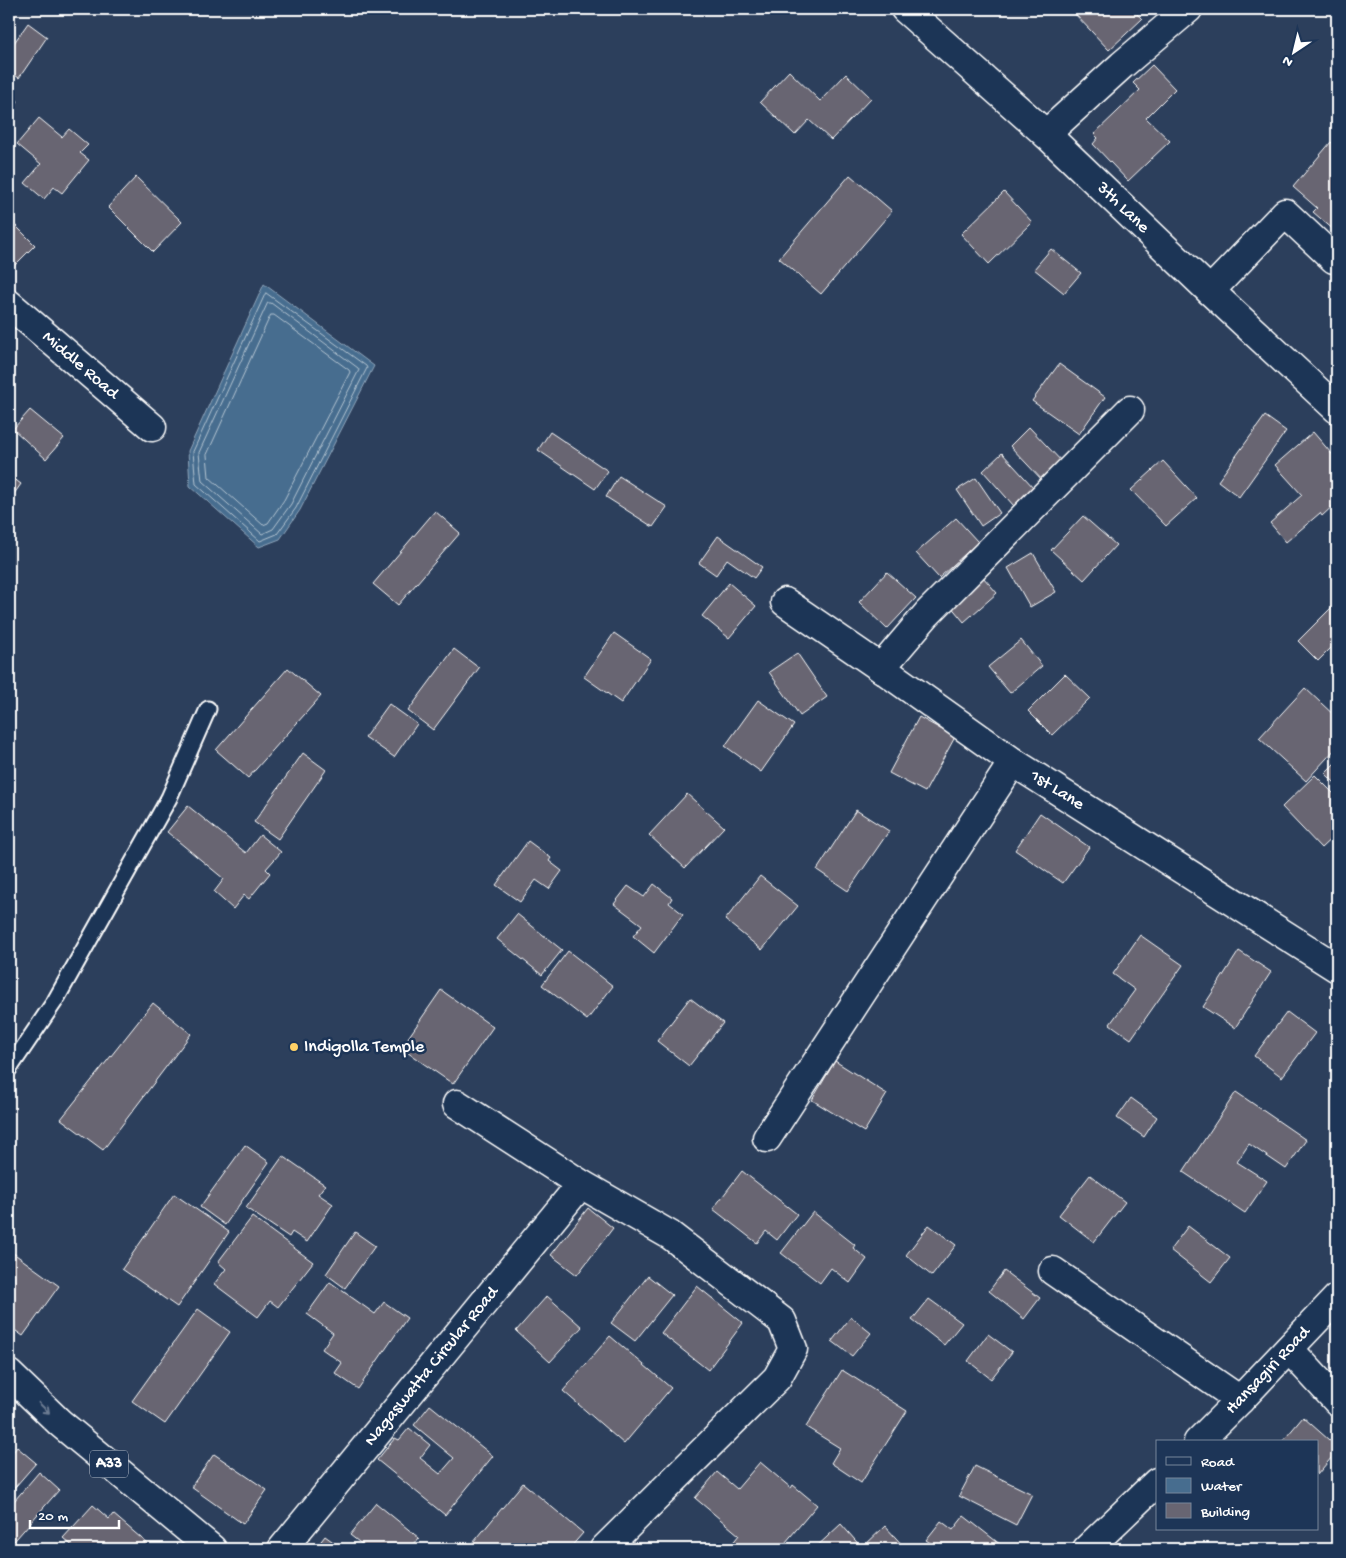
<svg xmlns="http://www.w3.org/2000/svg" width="1346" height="1558" viewBox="0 0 1346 1558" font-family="'Gochi Hand',sans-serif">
<rect width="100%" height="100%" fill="#2c3f5c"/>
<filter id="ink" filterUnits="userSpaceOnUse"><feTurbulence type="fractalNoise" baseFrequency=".02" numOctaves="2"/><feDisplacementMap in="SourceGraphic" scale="10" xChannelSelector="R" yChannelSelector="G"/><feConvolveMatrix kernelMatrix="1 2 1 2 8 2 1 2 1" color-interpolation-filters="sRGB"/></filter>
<g filter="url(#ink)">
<path fill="#476d8f" stroke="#91a7bc" d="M264,284L374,366L300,510L280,539L259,547L190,486L188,451Z"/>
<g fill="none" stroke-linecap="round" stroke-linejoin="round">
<path stroke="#b5c5d2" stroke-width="1" d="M266,293L366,366L367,368L296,508L277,534L260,541L196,484L193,452Z
M268,303H271L358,368L359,370L291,504L273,529L262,534L202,481L199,453Z
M271,315H274L349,370L350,372L284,500L268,523L263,525L209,477L207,455Z"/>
</g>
<path fill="#686572" stroke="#fff" d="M1079,9H1132L1142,19L1109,50L1074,13Z
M28,23L47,37L19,78L9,71V50Z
M1152,65L1175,89L1146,118L1170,141L1128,181L1093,144L1098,138L1094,134L1140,90L1133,83Z
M789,71L820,101L846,74L871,98L831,140L809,120L795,135L760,102Z
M9,94L18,101L9,113Z
M39,118L62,137L69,129L88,145L80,153L89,160L62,193L54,187L44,199L25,183L41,164L17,144Z
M1331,142L1337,147V229L1335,231L1313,212L1317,208L1293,187Z
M850,175L892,211L821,294L779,258Z
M136,177L182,222L153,252L108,207Z
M1004,192L1032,222L989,264L961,234Z
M9,219L35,245L9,271Z
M1051,249L1081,273L1064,293L1034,269Z
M1059,364L1105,397L1079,434L1032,401Z
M30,410L64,438L46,459L13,429Z
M1265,416L1286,431L1239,497L1218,481Z
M1029,427L1064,464L1044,482L1010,446Z
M550,432L608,471L595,489L538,450Z
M1313,432L1337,460V502L1322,516L1320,513L1286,542L1270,523L1302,495L1275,465Z
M1002,453L1034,488L1014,506L983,471Z
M1163,461L1197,498L1166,526L1131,490Z
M9,475L21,484L9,501Z
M619,476L667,507L653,527L606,497Z
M976,478L1000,513L981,526L957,490Z
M435,511L460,533L398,605L373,584Z
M1083,516L1116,545L1084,580L1051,550Z
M956,518L978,542L939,578L916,553Z
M718,536L762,567L754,578L727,559L716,575L699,563Z
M1033,553L1056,592L1030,607L1008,568Z
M887,572L916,598L887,629L859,602Z
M983,577L997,593L964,622L950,605Z
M729,583L756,606L729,638L702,616Z
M1337,602V642L1318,661L1298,641Z
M614,633L651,659L621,703L584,677Z
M1021,640L1042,666L1010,693L988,667Z
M454,649L479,668L433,730L408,711Z
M797,653L827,697L800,716L769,672Z
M288,668L321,696L248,778L216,750Z
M1065,674L1090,698L1052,735L1028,711Z
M1305,688L1337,718V747L1306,781L1259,738Z
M758,700L794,725L761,772L725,746Z
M389,704L417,724L394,757L365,737Z
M919,717L955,737L925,792L889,773Z
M303,753L326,770L278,839L254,822Z
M1337,761V785L1325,773Z
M1315,775L1337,797V833L1321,848L1282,807Z
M687,794L724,827L685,868L649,835Z
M188,806L246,853L260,835L281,852L266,869L270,873L249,899L244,895L233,909L214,892L224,879L167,832Z
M856,810L889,831L848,891L817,870Z
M1040,813L1089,847L1063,883L1015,850Z
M528,841L551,858L549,861L562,871L549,889L536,880L520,902L496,885Z
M760,876L798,906L762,950L725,920Z
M654,884L672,898L669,903L683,914L654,953L633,936L642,925L614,904L628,886L644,897Z
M517,914L562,950L542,975L497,939Z
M1140,935L1183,965L1131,1039L1110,1024L1135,990L1113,974Z
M568,951L613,986L587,1020L542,985Z
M1239,951L1271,972L1235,1028L1203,1007Z
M441,990L493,1027L453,1084L401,1048Z
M690,998L723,1023L689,1066L657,1041Z
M153,1003L191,1034L103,1150L61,1119Z
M1287,1012L1315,1033L1282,1077L1254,1056Z
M835,1061L887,1094L864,1132L812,1100Z
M1236,1092L1306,1140L1286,1169L1249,1144L1237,1162L1267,1181L1245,1213L1183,1172Z
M1131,1098L1157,1117L1144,1137L1117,1118Z
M245,1145L269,1162L225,1225L200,1207Z
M283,1156L325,1185L318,1194L333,1204L307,1242L292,1232L289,1237L246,1208Z
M742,1171L797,1214L777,1240L766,1231L757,1243L713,1209Z
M1090,1175L1125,1202L1094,1242L1059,1215Z
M174,1194L229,1232L177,1307L122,1269Z
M588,1208L613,1228L577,1275L551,1255Z
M813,1212L855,1245L853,1248L867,1259L850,1283L831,1268L820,1283L781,1253Z
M252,1217L313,1262L278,1307L270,1301L258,1317L214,1284L226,1269L218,1262Z
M929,1225L956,1245L932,1276L906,1255Z
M1188,1226L1230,1258L1211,1282L1170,1250Z
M355,1232L375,1246L345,1288L326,1274Z
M9,1250L59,1286L23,1336L9,1326Z
M1004,1271L1040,1298L1024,1319L989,1291Z
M648,1276L672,1295L635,1341L611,1323Z
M330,1282L375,1314L384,1302L407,1318L358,1389L335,1373L342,1363L322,1349L333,1333L307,1314Z
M697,1286L743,1323L708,1370L661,1333Z
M547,1296L582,1327L550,1362L516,1331Z
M929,1299L962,1323L944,1345L912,1320Z
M198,1309L230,1332L165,1424L132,1401Z
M851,1317L871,1333L852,1356L832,1341Z
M988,1334L1012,1352L991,1379L968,1361Z
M610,1336L671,1388L624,1444L563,1391Z
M842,1370L907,1411L861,1483L831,1463L840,1448L806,1427Z
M430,1405L493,1456L445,1515L377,1460L395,1438L399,1440L409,1428L430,1445L420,1458L440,1474L454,1458L414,1425Z
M1303,1417L1337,1447V1451L1317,1475V1442H1282Z
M17,1447L36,1463L9,1494V1457Z
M214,1454L267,1490L243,1524L191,1487Z
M760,1462L791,1488L793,1485L817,1505L780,1549H728L739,1535L695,1498L717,1472L737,1489Z
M975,1466L1032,1494L1016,1525L959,1496Z
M39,1472L59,1490L9,1547V1507Z
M523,1483L583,1533L569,1549H543L538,1544L534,1549H468Z
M376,1503L419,1538L410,1549H368L350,1535Z
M93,1505L109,1519L113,1514L148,1544L143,1549H76L63,1538Z
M964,1516L1001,1545L998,1549H939L926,1540L941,1521L953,1530Z
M841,1524L862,1548L885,1526L906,1549H814Z
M325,1536L343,1549H315Z"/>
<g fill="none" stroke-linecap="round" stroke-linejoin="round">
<g stroke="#fff" stroke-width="19">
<path id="lane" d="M9,1069L55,1001L169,798L208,709"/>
</g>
<g stroke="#fff" stroke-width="31">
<g id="street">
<path id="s1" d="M905,9L1046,134L1210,291L1337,409"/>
<path d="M1046,134L1122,65L1188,9"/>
<path d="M1210,291L1285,213L1334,259L1337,256"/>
<path id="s2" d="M9,304L152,427"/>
<path id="s3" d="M785,602L881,668L1013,762L1337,968"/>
<path d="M881,668L927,614L1130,410"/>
<path d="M457,1104L581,1184L670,1235L782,1321L793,1349L777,1378L604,1549"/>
<path d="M767,1138L1013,762"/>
<path d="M1053,1271L1240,1400"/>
<path d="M1289,1349L1337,1401"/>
<path id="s4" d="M282,1549L581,1184"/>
</g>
</g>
<g stroke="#fff" stroke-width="31">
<g id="secondary">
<path id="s5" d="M1198,1442L1240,1400L1337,1298"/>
<path d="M1087,1549L1157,1482"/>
</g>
</g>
<g stroke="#fff" stroke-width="31">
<path id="highway" d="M9,1374L60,1423L212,1549"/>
</g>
<use href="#lane" stroke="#1d3557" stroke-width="15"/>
<use href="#street" stroke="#1d3557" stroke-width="28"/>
<use href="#secondary" stroke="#1d3557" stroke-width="28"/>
<use href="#highway" stroke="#1d3557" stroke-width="28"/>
</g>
<defs><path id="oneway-shaft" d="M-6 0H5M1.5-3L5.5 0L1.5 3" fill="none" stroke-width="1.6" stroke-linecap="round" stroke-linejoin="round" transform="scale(1.25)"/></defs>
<use stroke="#6c7c92" href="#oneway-shaft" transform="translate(44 1408) rotate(44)"/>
</g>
<circle fill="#ffd166" stroke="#1d3557" stroke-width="2" cx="294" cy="1047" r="5"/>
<g text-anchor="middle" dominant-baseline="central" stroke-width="5" stroke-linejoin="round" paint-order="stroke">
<rect fill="#1d3557" stroke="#bbc2cd" stroke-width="1" x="90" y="1450.5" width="38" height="27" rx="4"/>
<g font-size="16" font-weight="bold" fill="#fff">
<text x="109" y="1464">A33</text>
</g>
<g font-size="18" fill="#fff" stroke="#1d3557">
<text stroke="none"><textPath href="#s1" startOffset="295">3th Lane</textPath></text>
<text stroke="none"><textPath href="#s2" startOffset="94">Middle Road</textPath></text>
<text stroke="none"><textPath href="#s3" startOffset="331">1st Lane</textPath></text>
<text stroke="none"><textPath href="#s4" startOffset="236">Nagaswatta Circular Road</textPath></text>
<text stroke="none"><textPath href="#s5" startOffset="100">Hansagiri Road</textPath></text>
</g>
<g font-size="18" fill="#fff" stroke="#1d3557" text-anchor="start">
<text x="304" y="1047">Indigolla Temple</text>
</g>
</g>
<rect width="1346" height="1558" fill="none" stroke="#1d3557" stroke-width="30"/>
<rect x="15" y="15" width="1316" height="1528" fill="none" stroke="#fff" stroke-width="2" filter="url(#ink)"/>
<rect x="1156" y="1440" width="162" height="90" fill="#1d3557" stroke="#77869a"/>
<rect x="1166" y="1457" width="25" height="8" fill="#1d3557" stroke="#77869a"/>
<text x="1201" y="1466" font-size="15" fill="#ffffff">Road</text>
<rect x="1166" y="1478" width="25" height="15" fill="#476d8f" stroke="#77869a"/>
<text x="1201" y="1490" font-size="15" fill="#ffffff">Water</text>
<rect x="1166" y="1503" width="25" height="15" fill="#686572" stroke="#77869a"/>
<text x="1201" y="1516" font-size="15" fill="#ffffff">Building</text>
<g transform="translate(1294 52) rotate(215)" stroke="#1d3557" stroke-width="4" paint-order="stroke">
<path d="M0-4L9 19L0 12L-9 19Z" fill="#ffffff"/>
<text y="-8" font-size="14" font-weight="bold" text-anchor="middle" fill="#ffffff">N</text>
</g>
<path d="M30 1520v8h89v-8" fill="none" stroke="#ffffff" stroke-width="2.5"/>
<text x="38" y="1520" font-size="15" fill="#ffffff" stroke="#1d3557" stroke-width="4" paint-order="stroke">20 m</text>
</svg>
